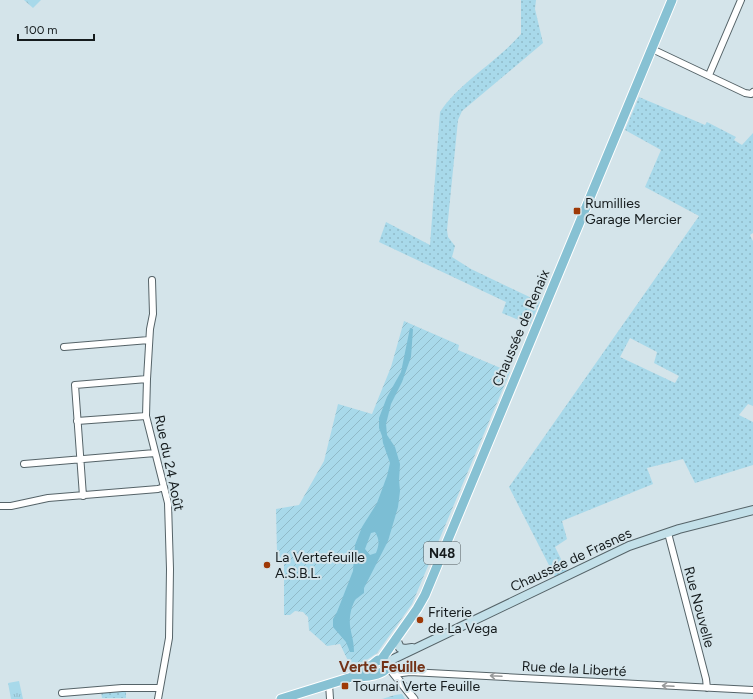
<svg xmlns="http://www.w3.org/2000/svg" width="753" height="699" viewBox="0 0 753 699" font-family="Figtree,sans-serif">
<defs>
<pattern id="grass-dots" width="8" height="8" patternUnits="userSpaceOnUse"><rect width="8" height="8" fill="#a8d9ea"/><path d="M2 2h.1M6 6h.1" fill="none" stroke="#90bac8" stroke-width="1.8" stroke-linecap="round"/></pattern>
<pattern id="forest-firs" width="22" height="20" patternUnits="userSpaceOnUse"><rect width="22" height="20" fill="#a8d9ea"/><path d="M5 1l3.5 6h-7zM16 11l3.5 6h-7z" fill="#90bac8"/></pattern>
<pattern id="park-tufts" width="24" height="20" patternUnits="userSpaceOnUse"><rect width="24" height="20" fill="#a8d9ea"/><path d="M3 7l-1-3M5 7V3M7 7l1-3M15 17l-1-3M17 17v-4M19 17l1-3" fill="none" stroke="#90bac8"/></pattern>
<pattern id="garden-furrows" width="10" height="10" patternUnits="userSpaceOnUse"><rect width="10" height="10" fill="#a8d9ea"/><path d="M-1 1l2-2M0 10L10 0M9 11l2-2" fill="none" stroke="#90bac8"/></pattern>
</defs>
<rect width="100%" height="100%" fill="#d4e4ea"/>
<path fill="url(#grass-dots)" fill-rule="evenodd" d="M521,0H536L535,9L543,43L462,111L458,120L447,230L448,237L455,246L452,257L471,269L540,302L530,325L502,313L506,302L379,242L386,222L430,245L440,112C460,82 497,62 521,34Z
M639,97L705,125L707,122L736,137L734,140L742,145L753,133V233L750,235L753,241V406L748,404L739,415L753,422V465L695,483L683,459L647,468L653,484L562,521L567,539L555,547L567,571L555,577L509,487L699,216L645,187L661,150L625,130ZM630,338L657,352L654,363L679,376L675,383L620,357Z
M126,690V698H102L101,692Z"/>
<path fill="url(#forest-firs)" d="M24,0H41L33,8Z
M402,694L405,699H382L395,695Z"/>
<path fill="url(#park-tufts)" d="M19,681L23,699H11L8,683Z"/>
<path fill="url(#garden-furrows)" d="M404,321L459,345L458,350L510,372L412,604L377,653L365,661L363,666L352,669L340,644L327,646L309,630L308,617L303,612L295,611L290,615H284V561L277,554L276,509L299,505L324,461L338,404L372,414L391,367Z"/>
<path fill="#7cbed4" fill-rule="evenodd" d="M410,328L413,329L411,357L402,382L391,404L386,424L387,435L395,447L400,464L399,480L400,491L398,507L388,541L364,588V593C361,595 359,597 356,599C354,601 353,605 352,607C346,628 354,633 354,652H350L346,642L333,627V619L337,612L353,571L355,545L362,527L377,503L387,476L390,463L383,443L382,436L379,428V418L387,397L401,372ZM375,532C380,540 379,545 376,553L370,555L365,549L371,533Z"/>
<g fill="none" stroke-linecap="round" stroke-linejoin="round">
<g stroke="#556368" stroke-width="8">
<path id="minor" d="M652,49L745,93L751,94L753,92
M709,75L741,0
M152,280L153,314L150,329L147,379L146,416L168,503L170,569L169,638L158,699
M64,347L149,340
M77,421L146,416
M24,464L155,453
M83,496L75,385L147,379
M0,506H11L48,498L158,489L164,487
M668,533L706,679L707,688
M394,674L410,672L753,690
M329,684L330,699
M62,693L122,688H160"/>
</g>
<g stroke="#556368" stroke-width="9">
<path id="tertiary" d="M386,666L390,669L414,699"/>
</g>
<g stroke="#556368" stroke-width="10">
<path id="secondary" d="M396,639L400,648L405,649L412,648
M385,663L629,546L679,529L753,510"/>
</g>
<g stroke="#fff" stroke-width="11">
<path id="primary" d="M381,660L417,609L425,595L672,0
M281,699L352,677L373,664L378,660L384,661L386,665L385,670C378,676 362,677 352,677"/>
</g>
<use href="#minor" stroke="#fff" stroke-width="6"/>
<use href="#tertiary" stroke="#fff" stroke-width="7"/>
<use href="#secondary" stroke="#c3e0e9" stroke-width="8"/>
<use href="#primary" stroke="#87c1d3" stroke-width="9"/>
</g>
<defs><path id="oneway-shaft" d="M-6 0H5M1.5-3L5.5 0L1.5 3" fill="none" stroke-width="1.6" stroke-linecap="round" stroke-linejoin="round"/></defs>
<g stroke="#969899">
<use href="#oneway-shaft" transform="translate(496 676) rotate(-177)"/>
<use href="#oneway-shaft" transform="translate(668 686) rotate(-177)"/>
</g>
<g fill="#9e3907" stroke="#d4e4ea" stroke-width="1.5">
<rect x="573" y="207" width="8" height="8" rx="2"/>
<circle cx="267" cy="565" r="4"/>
<circle cx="420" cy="620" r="4"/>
<rect x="341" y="682" width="8" height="8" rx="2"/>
</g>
<g text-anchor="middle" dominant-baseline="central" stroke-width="4" stroke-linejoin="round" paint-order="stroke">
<rect fill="#d4e4ea" stroke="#4e575a" stroke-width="1" x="424" y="542" width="36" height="22" rx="3"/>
<g font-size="13" font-weight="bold" fill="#151b1d">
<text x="442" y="553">N48</text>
</g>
<g font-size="14" fill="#151b1d" stroke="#d4e4ea" text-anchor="start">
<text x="585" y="203">Rumillies<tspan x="585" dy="16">Garage Mercier</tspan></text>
<text x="275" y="557">La Vertefeuille<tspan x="275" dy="16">A.S.B.L.</tspan></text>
<text x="428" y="612">Friterie<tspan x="428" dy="16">de La Vega</tspan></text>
<text x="353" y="686">Tournai Verte Feuille</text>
</g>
<g font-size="14" fill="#151b1d" stroke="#d4e4ea">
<text transform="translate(521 328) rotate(-67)">Chaussée de Renaix</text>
<text transform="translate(169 463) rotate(78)">Rue du 24 Août</text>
<text transform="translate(571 560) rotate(-25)">Chaussée de Frasnes</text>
<text transform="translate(699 607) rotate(75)">Rue Nouvelle</text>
<text transform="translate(574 669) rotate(3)">Rue de la Liberté</text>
</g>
<g font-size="15" font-weight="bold" fill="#733217" stroke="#d4e4ea">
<text x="382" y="667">Verte Feuille</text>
</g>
</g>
<path d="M18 34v6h76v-6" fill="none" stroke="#151b1d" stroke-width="2"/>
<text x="24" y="34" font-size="12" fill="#151b1d" stroke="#d4e4ea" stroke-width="3" paint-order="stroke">100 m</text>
</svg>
